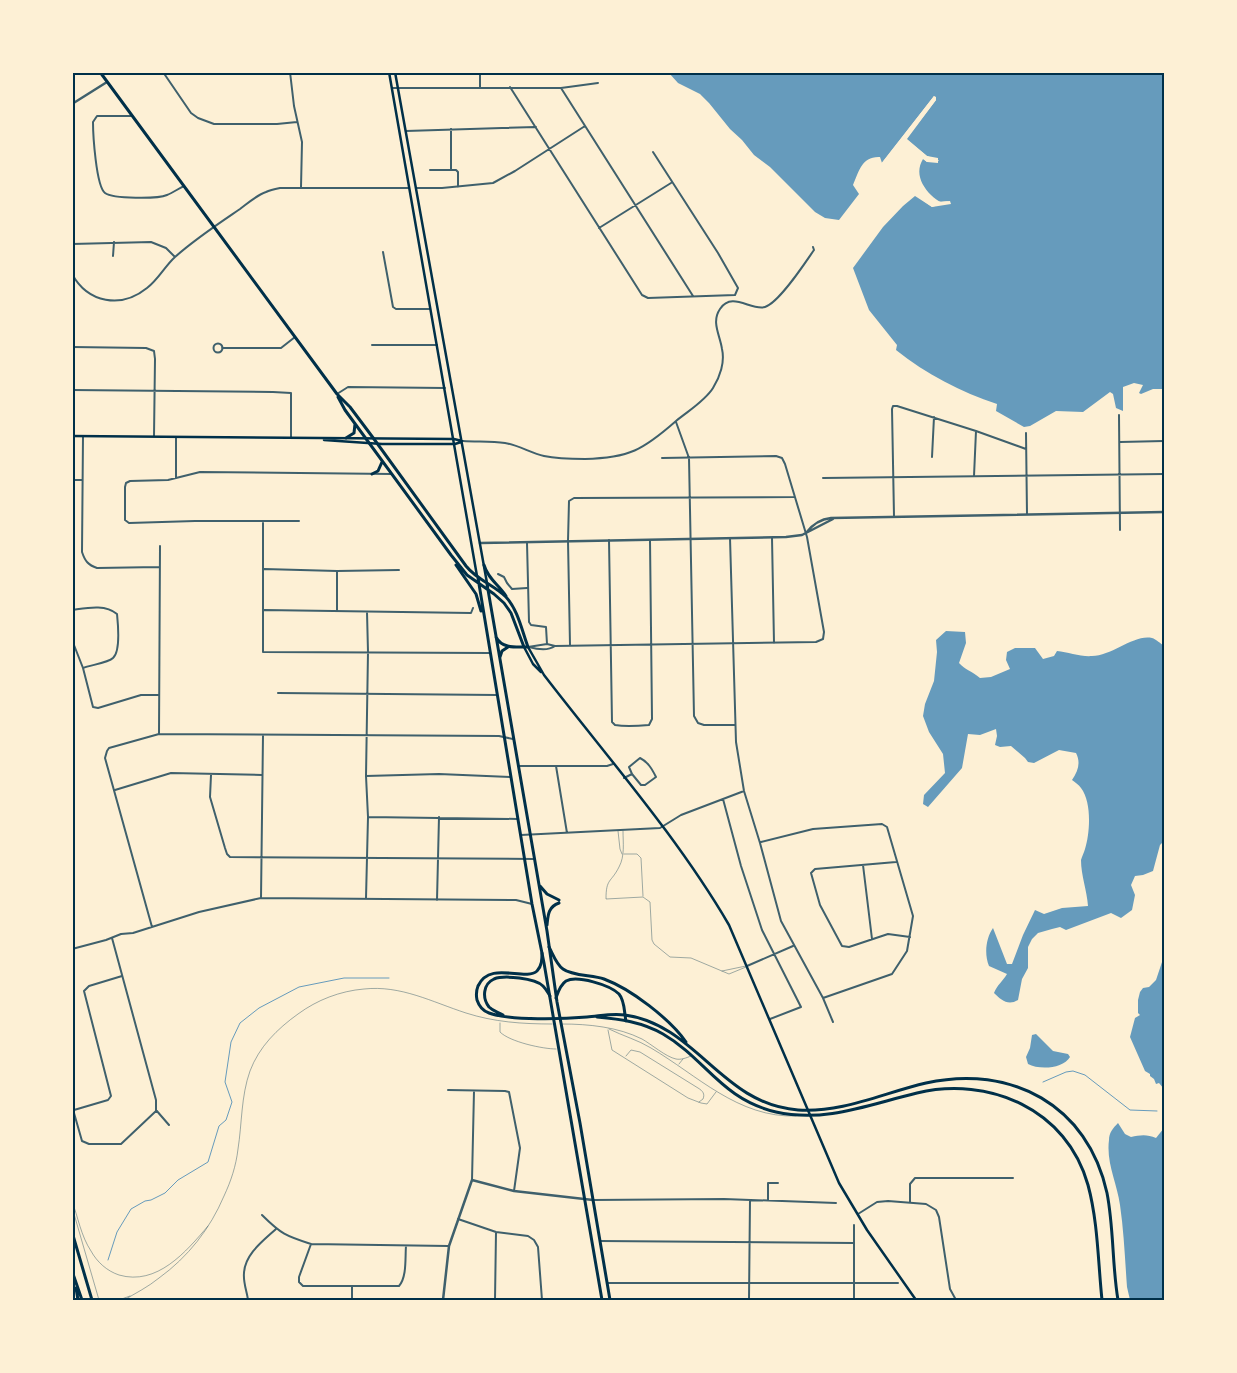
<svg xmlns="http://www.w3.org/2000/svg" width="1237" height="1373" viewBox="0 0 1237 1373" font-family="Cabin,sans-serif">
<rect width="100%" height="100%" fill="#fdf0d5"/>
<path fill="#669bbc" d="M669,73H1164V389H1153L1141,394L1139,393L1143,385L1134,383L1123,387V411L1116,408L1113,394L1110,392L1083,412L1056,411L1030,426L1024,427L996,411L997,404C961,392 926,374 896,350L897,345L869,310L853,268L883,227L903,206L915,196L932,207L950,201C947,201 944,202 941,202C938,201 934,198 931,195C921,185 915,172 923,159L927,162L939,161L938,160L927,156L906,139L936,100L934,96L882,163L880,157C862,156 859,171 853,185L859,194L839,220L825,218L815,212L770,167L754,155L742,140L730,129L709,103L700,94L678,83Z
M946,631L965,632L966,643L959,663C965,670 972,671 980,678L991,677L1010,669L1006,660L1007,652L1015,648H1035L1043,659L1054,656L1057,651C1068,652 1081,657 1092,656C1112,656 1134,634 1152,638C1156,639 1161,644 1164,646V841L1160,845L1153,871L1143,875L1135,876L1131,885L1135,895L1132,910L1121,918L1111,913L1066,930L1060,927L1052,929L1038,933L1032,939L1028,947V968L1022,979L1018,1000C1008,1006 1001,1000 994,993C997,985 1003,981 1007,974L989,966C984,954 986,938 993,928L1007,964H1012L1023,935L1035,910L1044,914L1062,908L1088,906C1087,891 1081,875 1081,860C1082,856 1084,853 1085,849C1090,833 1092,802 1081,788C1079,785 1075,782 1072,780C1078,771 1081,763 1076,753L1059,750L1034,763L1028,762L1025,758L1011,746L1000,747L995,745L997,736L996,729L980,735L968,734L962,768L928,807L923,804L924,795L945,773L943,754L929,732L923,716L925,704L934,681L937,652L936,640Z
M1164,956V1089L1159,1083L1156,1084L1154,1079L1150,1076V1074L1145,1071L1130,1037L1135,1018L1140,1015L1138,1013V1000L1140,992L1143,988L1149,987L1156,980Z
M1036,1034L1053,1051L1068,1054L1070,1057C1063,1069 1039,1070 1028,1064L1026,1057L1030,1048L1032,1035Z
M1118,1123L1125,1134L1131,1137C1140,1135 1147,1134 1156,1138L1164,1128V1300H1130L1127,1287C1125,1260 1124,1232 1120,1205C1117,1183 1106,1163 1109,1140C1109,1133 1113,1128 1118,1123Z"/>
<path fill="#fdf0d5" d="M934,96L936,97V100L907,139L927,156L938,158V163L927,162L921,157L924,156L904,141V138L914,126L884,164L880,165Z
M917,194L933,205L938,204L936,202L950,201L951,204L932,207L914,194Z"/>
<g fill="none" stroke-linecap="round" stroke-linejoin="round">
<path stroke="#669bbc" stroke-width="1" d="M1043,1082L1066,1072L1073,1071L1085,1075L1130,1110L1157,1111
M108,1260L117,1232L131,1209L145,1201L151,1200L165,1193L178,1180L208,1162L219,1126L226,1120L232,1102L225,1082L231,1042L240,1023L259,1008L299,987L344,978H389"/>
<path stroke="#3f606c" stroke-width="0.5" d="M618,831L620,849L622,854
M623,831C623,843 625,856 619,867C611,883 606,878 606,899L643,897L650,902L652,940L654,944L670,957L691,958L729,974L746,967
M624,854H637L641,858L643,896
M722,971L746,966
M500,1023V1032C510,1042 543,1049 556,1049
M562,1024C589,1024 618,1027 642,1039C651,1044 666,1057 676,1059C681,1060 686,1058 691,1056
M609,1029C623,1036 638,1040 651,1048C697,1075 738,1118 796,1116
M608,1030L612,1050L688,1098L701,1103L707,1104L716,1092
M626,1056L631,1050L640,1052L698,1088C703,1091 705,1094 703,1099L699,1102
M679,1064L683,1059
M72,1201C78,1217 81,1236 91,1251C97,1262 107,1271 119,1275C157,1286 186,1252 208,1226
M72,1207L99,1300
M72,1295L74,1300
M119,1300L130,1296
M124,1300C136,1293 148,1287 159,1278C188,1257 210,1229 224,1196C231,1181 236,1166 238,1149C242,1124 241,1096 250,1071C259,1047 277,1029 298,1014C317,1000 340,991 364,989C401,985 432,1002 466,1013C494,1022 522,1024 552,1024"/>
<path stroke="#3f606c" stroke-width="2" d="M163,72L191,113L198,118L214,124H277L297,122
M290,72L294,106L302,142L301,187
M480,72V88
M510,87L642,295L648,298L735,295L738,288L718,253L653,152
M392,88H561L598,83
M561,88L693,296
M132,116H97L93,122C93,134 96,186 105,193C113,199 158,199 167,195C172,193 178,189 184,186
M451,129V169
M406,131L536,127
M430,170H456L458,172V187
M417,188H442L493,183L515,171L585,126
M599,228L671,183
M72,244L151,242L166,248L175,257
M383,252L393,307L396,309H430
M113,256L114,242
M72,274C88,303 121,309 147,288C158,280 165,266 175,257C195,239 218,224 240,209C248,203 257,195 266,192C270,190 275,189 280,188H408
M213.5 348a4.5 4.5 0 1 1 9 0a4.5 4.5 0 1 1-9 0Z
M372,345H437
M72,347L146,348L154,351L155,359L154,436
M222,348H281L295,337
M72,390L273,392L291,393V438
M337,394L348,387L445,388
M1119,415L1120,530
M676,422L689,458L694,716L698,723L704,725H735
M1026,433L1027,514
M83,436L82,552C85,561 88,565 97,568L159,567
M463,441C477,442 491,441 505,443C518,445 531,453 544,456C558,459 571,459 585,459C629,458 643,450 676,421C688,411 705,401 713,388C720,377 725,362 722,349C720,335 711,322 720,309C732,291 751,311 765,307C779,303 805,263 814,250L813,247
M1120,442L1164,441
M932,457L934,417
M974,476L976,431
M176,478V437
M823,478L1164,474
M72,480H82
M894,516L892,409L893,406H897L976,431L1026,449
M299,521H195L129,523L125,520V487L126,483L130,481L168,480L200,472L392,474
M263,523V652L490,653
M730,538L736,742L744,791L760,843L781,921L823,998L833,1022
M772,538L774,643
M609,540L612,722L615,725C626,727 638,726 649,725L652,719L650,540
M527,543L529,622L531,625L546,627L547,644
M264,569L337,571L399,570
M337,571V611
M498,574L504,577L507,583L512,589L527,588
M72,610C87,608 105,604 117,614C118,624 121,651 113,658C108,663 90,665 83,668
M264,610L471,613L473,608
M72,640L83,668L93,707L98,708L141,695H158
M570,645L568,541L569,501L574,498L794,497
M528,647L547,644L555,646L816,642L823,639L824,632L807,537L785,464L782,458L776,456L662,458
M529,647C536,649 548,651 555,646
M278,693L497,695
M159,734L160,546
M518,766H607L613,764
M556,766L567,833
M211,775L210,797L225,848L227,854L230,857L534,859
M366,776L439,774L511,777
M624,778L632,774L641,785H645L656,777C652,769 648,762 640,758L629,767L632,774
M115,790L171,773L262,775
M723,799L741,866L762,930L801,1007L770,1019
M368,817L518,819
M521,835L660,828L681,815L744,791
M761,842L813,829L882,824L887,827L913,916L907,951L892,974L823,998
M896,862L815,869L811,873L820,905L842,946L849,947L888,934L910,937
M863,865L872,939
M261,898L263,735
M366,898L368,817L366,776L368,652L367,612
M437,900L439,817
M152,927L105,758L107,751L109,748L159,734L499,736L513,739
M112,938L156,1100V1110L169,1125
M72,949L106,940L121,934L133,933L199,912L261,898L516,900L532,904
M747,966L793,946
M448,1090L505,1091L509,1092L520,1148L514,1191
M72,1106L82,1141L89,1144H121L156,1111
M74,1110L108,1100L111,1096L84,991L89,986L122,976
M472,1180L474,1091
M593,1200L724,1199L836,1203
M768,1200V1183H778
M910,1202V1184L915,1178H1013
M858,1214L877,1202L888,1201L926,1204L936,1210L939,1217L950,1289L956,1300
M262,1215C281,1234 286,1236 311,1244L448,1246
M458,1219L496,1232L528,1236L534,1240L538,1247L542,1300
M854,1225V1300
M600,1241L854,1243
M311,1244L299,1277V1282L303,1286H399C407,1277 405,1258 406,1246
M607,1283H898
M248,1300C247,1292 243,1282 244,1273C245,1254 263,1241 276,1229
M352,1300V1287
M495,1300L496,1232
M749,1300L750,1200"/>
<path stroke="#3f606c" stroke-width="2.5" d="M72,104L107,82
M806,533C812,525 821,519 831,518L1164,512
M480,543L786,537L802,535L833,519
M443,1300L449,1246L472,1180L514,1191L593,1200"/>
<path stroke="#003049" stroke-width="2.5" d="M389,72L477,576
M395,72L487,583
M72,436L454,439L462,441
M324,440L382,444H455L461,442
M524,647L533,664L541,672
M528,647L544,675C607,757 677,836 729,925L839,1183L867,1230L916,1300"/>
<path stroke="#003049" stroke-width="3" d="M100,72L337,394L350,407L374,439L466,566C477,580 494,585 506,597C518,610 522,631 528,647C516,647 502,649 496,637
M338,397L345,410L451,555L467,575L494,594L504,603L511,613L524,647
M346,438L354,433L355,424
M372,474L378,471L382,462
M456,565L476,594L481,611
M484,565C488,579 499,585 506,596
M478,578L532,904L544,963L602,1300
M487,584L547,931L557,1002L580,1123L610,1300
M500,657L502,651L508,647
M540,886L547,894L559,900
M547,925C548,915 548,907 559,903"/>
<path stroke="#003049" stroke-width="3" d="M549,947C553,954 556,964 563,969C572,976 593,975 604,979C631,989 670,1019 686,1042
M542,953C542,959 542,966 537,971C525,982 490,960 478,986C476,991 476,995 477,1000C479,1006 483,1011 489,1013C510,1021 565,1019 587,1017C600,1016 612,1013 625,1015C697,1025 721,1104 798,1110C842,1113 883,1093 926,1083C1011,1064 1088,1105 1107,1193C1114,1229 1112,1265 1118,1300
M556,998C558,992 560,985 566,981C577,975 610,985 619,994C625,1001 624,1012 626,1021
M503,1015C498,1012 493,1011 489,1007C482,998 483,984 494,979C504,975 535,978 543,986C546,989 548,993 550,996
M597,1017C620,1019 642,1022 663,1034C706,1059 721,1099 776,1112C826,1123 870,1104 917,1093C989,1076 1067,1109 1088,1185C1098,1222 1098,1262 1102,1300"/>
<path stroke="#003049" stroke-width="3" d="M72,1232L92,1300
M72,1271L82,1300
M76,1288L78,1300"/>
</g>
<rect width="1237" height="1373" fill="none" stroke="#fdf0d5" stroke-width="148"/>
<rect x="74" y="74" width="1089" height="1225" fill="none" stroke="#003049" stroke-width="2"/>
</svg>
